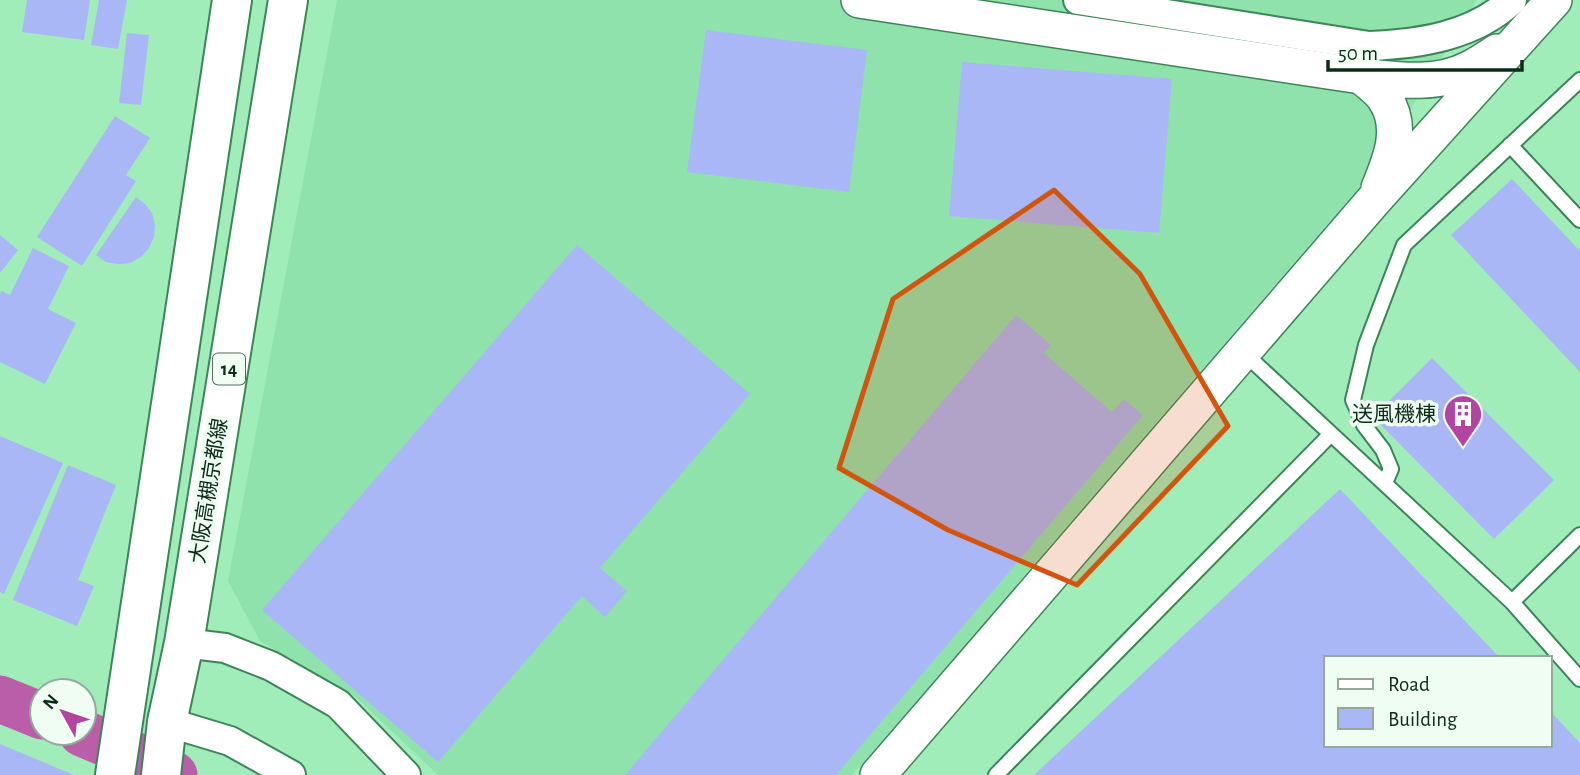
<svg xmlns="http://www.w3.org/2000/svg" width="1580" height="775" viewBox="0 0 1580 775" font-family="'Alegreya Sans','Noto Sans JP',sans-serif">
<rect width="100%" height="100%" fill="#a0edba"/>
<path fill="#8fe2ac" d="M337,0H1477L1373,171L852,775H438L357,698L260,641L228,581Z"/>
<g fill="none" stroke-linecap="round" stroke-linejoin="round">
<path stroke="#bb5eaa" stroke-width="47" d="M0,699L42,716
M82,733L162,767L174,775"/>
</g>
<path fill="#a9b7f6" d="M27,0H90L84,40L22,32Z
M99,0H127L118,49L91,45Z
M706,30L867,50L849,192L687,172Z
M127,33L149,35L141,105L119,103Z
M962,62L1172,79L1159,233L949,216Z
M115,116L150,138L126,175L136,181L82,266L37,237Z
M1512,179L1580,251V372L1451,235Z
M136,197L145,204L152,213L155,225L154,237L149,248L141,257L130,263L118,264L106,262L96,255Z
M0,235L18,250L0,273Z
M577,245L750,394L600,568L627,591L605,617L582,596L438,762L262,610Z
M33,248L69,266L48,309L76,323L45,384L0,362V293L2,291L10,295Z
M1016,315L1051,345L1044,353L1112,412L1124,399L1143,415L836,775H625Z
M1432,358L1554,480L1494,539L1373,417Z
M0,436L63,463L4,594L0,592Z
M68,465L116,485L78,580L94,586L77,626L13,600Z
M1340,489L1500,658H1326V745H1550V711L1580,743V775H1034Z
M0,744L74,775H0Z"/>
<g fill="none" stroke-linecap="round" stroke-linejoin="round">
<g stroke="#3b8658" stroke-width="18">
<path id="service" d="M1510,145L1580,220
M1243,352L1512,602L1580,679
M1385,483L1391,469L1383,450L1364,425L1353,400L1366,345L1404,245L1580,80
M1512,602L1580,535
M996,775L1331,434"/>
</g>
<g stroke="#3b8658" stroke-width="32">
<path id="minor" d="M1078,0L1369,46C1420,44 1474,36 1512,0
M184,643L225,648L271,666L338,704L406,775
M167,722L230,741L291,775"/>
</g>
<g stroke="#3b8658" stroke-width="38">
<path id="tertiary" d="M859,0L1361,76C1369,83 1380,90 1385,99C1404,127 1391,159 1379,188
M1361,76C1397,80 1436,86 1469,69C1479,64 1488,58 1497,52
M878,775L1374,200L1554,0"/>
</g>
<g stroke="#3b8658" stroke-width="42">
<path id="primary" d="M115,775L232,0
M161,775L167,722L184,643L288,0"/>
</g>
<use href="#service" stroke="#fff" stroke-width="14"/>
<use href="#minor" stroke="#fff" stroke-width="28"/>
<use href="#tertiary" stroke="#fff" stroke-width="35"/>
<use href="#primary" stroke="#fff" stroke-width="38"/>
</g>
<path fill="#d2540d" fill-opacity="0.2" stroke="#d2540d" stroke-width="5" stroke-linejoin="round" d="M1054,190L1140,274L1228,426L1077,585L948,530L839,468L893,299Z"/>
<defs>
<g id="building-pin" transform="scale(2.0125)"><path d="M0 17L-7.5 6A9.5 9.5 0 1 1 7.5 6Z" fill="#b344a2" stroke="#effdf3"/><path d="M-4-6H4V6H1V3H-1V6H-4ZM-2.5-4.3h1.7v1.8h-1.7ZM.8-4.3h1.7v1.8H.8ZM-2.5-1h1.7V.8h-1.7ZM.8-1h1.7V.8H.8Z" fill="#fff"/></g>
</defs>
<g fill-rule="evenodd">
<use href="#building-pin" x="1463" y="414"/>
</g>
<g text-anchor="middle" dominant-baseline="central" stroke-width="7" stroke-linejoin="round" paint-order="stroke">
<rect fill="#effdf3" stroke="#506b5a" stroke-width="2" x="213" y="353.5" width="32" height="31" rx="5"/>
<g font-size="19" font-weight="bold" fill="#0c2c19">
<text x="229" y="369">14</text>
</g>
<g font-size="21" fill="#0c2c19" stroke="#effdf3" text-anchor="end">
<text x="1436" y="414">送風機棟</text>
</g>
<g font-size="21" fill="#0c2c19" stroke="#effdf3">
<text transform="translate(209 491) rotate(-81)">大阪高槻京都線</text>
</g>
</g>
<rect x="1324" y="656" width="228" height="91" fill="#effdf3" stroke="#94a99c" stroke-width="2"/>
<rect x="1338" y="679" width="35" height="10" fill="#ffffff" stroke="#94a99c" stroke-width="2"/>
<text x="1388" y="691" font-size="21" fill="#0c2c19">Road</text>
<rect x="1338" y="708" width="35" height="21" fill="#a9b7f6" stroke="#94a99c" stroke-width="2"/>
<text x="1388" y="726" font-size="21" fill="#0c2c19">Building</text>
<g transform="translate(63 712) rotate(310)"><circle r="33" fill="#effdf3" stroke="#94a99c" stroke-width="2"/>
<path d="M0-5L12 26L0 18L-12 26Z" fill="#b344a2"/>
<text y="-10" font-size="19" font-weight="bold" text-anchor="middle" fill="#0c2c19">N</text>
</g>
<path d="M1328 60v10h194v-10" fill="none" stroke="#0c2c19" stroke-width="3.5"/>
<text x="1338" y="60" font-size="21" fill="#0c2c19" stroke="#effdf3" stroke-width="5" paint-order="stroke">50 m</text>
</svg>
